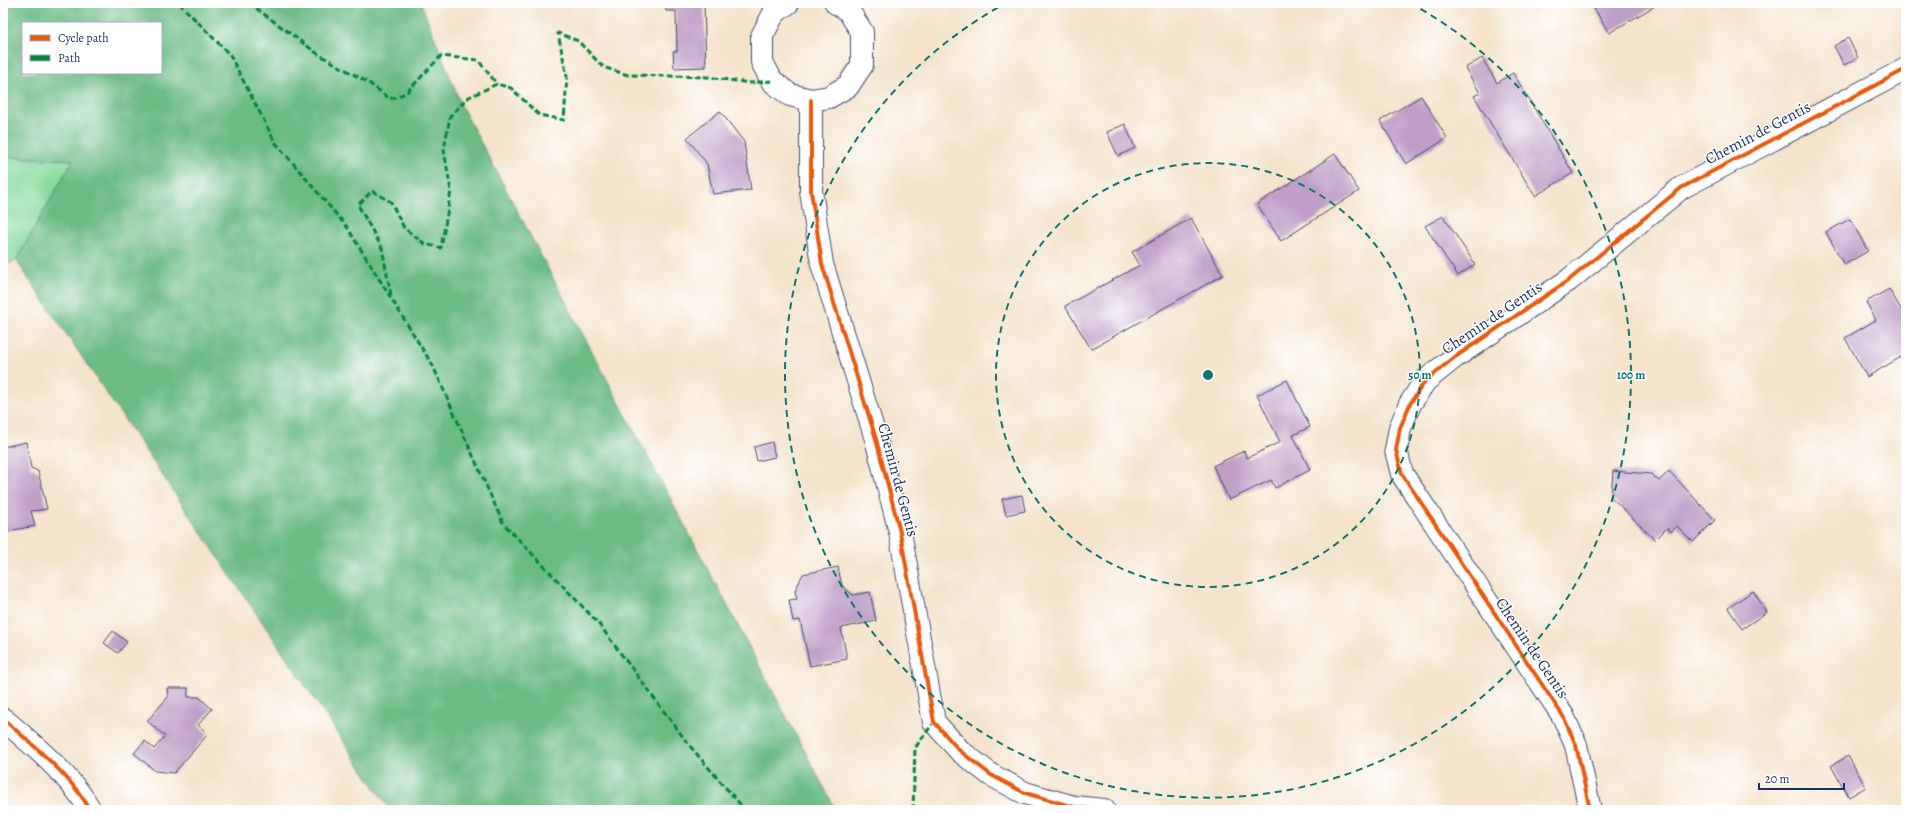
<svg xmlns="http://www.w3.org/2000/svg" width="1909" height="813" viewBox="0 0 1909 813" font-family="Alegreya,serif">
<rect width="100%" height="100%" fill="#fff"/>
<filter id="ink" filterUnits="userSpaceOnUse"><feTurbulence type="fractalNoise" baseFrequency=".025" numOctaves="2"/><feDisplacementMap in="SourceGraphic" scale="8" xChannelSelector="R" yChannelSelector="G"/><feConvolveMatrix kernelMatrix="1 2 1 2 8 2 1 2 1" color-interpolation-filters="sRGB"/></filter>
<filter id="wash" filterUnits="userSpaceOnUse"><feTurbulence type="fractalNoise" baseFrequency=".012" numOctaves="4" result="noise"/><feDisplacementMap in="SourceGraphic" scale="16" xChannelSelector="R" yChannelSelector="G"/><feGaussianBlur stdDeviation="0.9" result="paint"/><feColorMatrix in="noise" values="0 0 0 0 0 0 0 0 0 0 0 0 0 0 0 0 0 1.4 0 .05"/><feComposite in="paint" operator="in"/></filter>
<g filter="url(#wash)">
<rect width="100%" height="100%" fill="#f5e3cb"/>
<path fill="#86db9e" stroke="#50857e" d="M3,157L73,160L16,260L3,266Z"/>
<path fill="#6cbb85" stroke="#447572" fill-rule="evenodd" d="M3,3H421L462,107L836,810H390L16,260L73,160L3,157ZM23,23H161V73H23Z"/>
<g id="blocks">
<path fill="#bf9fc7" d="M665,3H704L706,67L674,68L673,51H677L676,11H666Z
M1591,3H1660L1609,33Z
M1848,38L1858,58L1844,65L1834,46Z
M1482,58L1497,83L1513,73L1573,173L1535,196L1474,96L1480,93L1465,68Z
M1421,96L1447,138L1406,164L1380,121Z
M720,111L744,142L751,190L713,194L707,164L687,138Z
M1125,124L1135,148L1118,156L1107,132Z
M1335,154L1359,191L1281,241L1257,204Z
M1443,216L1475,264L1458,276L1425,226Z
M1191,218L1223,275L1091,349L1065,306L1140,265L1132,252Z
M1850,219L1868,251L1844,265L1826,232Z
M1889,289L1906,318V354L1867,377L1845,338L1876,320L1866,302Z
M1287,380L1310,427L1293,435L1310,470L1275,488L1271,480L1229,500L1213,466L1244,451L1247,458L1280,442L1257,395Z
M26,442L31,468L38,471L47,509L31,511L35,526L3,532V447Z
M772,442L775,457L757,461L754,447Z
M1613,471L1651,474L1659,481L1669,471L1715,520L1693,542L1677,526L1671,532L1667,528L1655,540L1611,497Z
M1022,495L1025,511L1006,515L1002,499Z
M838,567L842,586L853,595L870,592L876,621L841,628L847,659L810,666L800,620L793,621L789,600L797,599L795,591L803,574Z
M1753,591L1767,612L1742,629L1728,608Z
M113,631L127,642L118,653L104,643Z
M167,688H188V697H199L212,709L198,725L208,734L174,773L155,771L134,753L145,741L154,749L165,736L147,721L168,697Z
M1848,756L1866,787L1849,797L1831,766Z"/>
</g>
</g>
<g filter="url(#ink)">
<use href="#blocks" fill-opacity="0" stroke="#3c4a6e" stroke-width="1"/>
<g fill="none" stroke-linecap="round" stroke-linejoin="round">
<g stroke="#3c4a6e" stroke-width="24">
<path id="minor" d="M788,3L774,13L762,36V62L772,81L790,95L811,100L829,97L848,86L862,65V32L848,10L836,3
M811,100V191L822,264L876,439L900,532L934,722L960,751L991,775L1025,793L1074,807L1104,810
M3,719C31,743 73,778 90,810
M1590,810L1576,745L1563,716L1402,474L1396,450L1400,428L1410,404L1425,381L1455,357L1569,280L1681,188L1906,69"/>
</g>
<use href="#minor" stroke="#fff" stroke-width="22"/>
<path stroke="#00873e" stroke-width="3" stroke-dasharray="6 3" stroke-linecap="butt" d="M179,3L230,55L275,142L347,227L433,366L503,523L598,623L689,745L745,810
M249,3L318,54L369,83L390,99L406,93L441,56L478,60L497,84
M391,295L382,248L358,205L372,191L391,202L404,228L425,244L441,248L451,191L444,150L450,116L469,97L497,84L511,88L539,115L564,120L567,77L558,33L578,41L603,67L628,75L708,77L750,83L772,81
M913,810L915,748L934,722"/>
<g stroke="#fff" stroke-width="6">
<path id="cycleway" d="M811,100V191L822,264L876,439L900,532L934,722L960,751L991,775L1025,793L1074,807L1104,810
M3,719C31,743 73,778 90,810
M1590,810L1576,745L1563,716L1402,474L1396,450L1400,428L1410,404L1425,381L1455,357L1569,280L1681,188L1906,69"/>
</g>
<use href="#cycleway" stroke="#e8590c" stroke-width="4"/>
</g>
</g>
<g fill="none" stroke="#0f766e" stroke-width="2" stroke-dasharray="7 5">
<circle cx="1208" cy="375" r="212"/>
<path d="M1410 3A423 423 0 1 1 1006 3"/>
</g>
<g text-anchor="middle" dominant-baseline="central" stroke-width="3" stroke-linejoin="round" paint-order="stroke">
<g font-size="16" fill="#1b2f5e" stroke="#fff">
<text transform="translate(1758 133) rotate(-28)">Chemin de Gentis</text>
<text transform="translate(1492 318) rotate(-34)">Chemin de Gentis</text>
<text transform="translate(898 480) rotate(75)">Chemin de Gentis</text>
<text transform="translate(1532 648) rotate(56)">Chemin de Gentis</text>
</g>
</g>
<circle cx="1208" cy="375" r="6" fill="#0f766e" stroke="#fff" stroke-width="2"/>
<g font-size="12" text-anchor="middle" font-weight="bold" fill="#0f766e" stroke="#fff" stroke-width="3" stroke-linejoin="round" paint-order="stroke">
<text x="1420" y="379">50 m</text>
<text x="1631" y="379">100 m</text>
</g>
<rect width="1909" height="813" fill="none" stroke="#fff" stroke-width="16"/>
<rect x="22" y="22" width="140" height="52" fill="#ffffff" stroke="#a4acbf"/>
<rect x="30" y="35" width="20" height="6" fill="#e8590c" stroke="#a4acbf"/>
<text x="58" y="42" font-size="12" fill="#1b2f5e">Cycle path</text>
<rect x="30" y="55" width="20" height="6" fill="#00873e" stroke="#a4acbf"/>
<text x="58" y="62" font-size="12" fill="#1b2f5e">Path</text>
<path d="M1759 783v6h85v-6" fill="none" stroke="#1b2f5e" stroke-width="2"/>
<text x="1765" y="783" font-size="12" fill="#1b2f5e" stroke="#ffffff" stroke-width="3" paint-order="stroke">20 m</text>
</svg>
